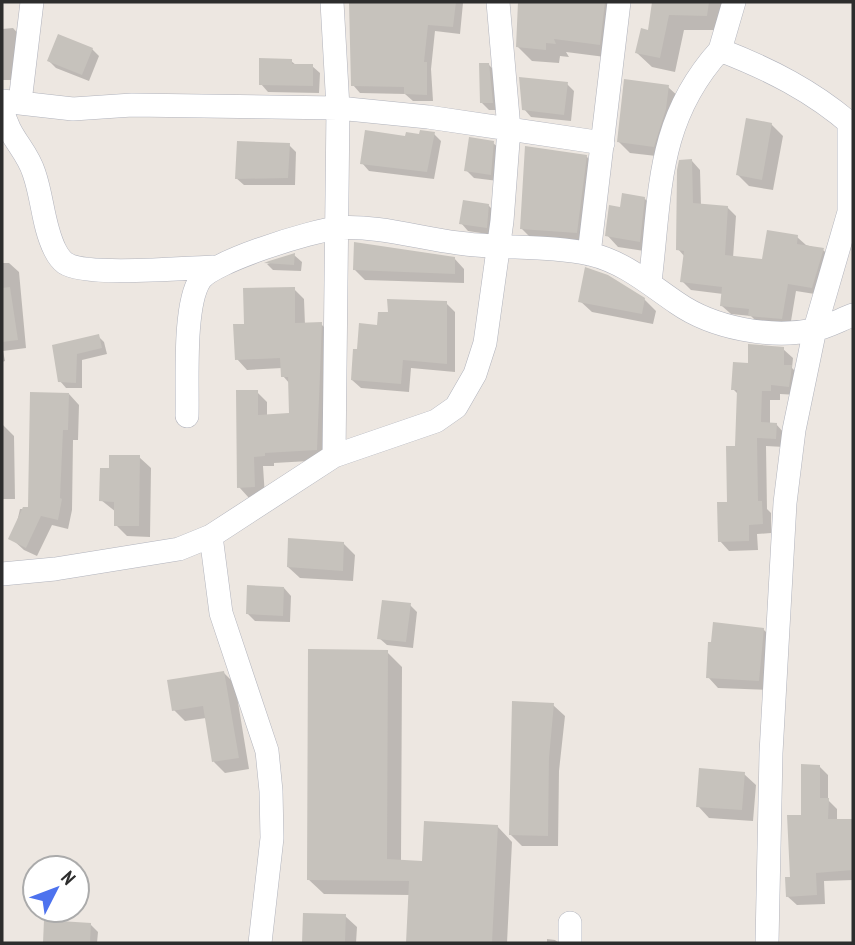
<svg xmlns="http://www.w3.org/2000/svg" width="855" height="945" viewBox="0 0 855 945" font-family="'PT Sans Narrow',sans-serif">
<rect width="100%" height="100%" fill="#ede7e1"/>
<path fill="#0003" d="M351,2L463,3L460,34L435,31L431,69L433,101H413L405,94L360,93L353,85Z
M520,2H624L613,58L566,52L569,57L560,56L559,63L532,61L518,47Z
M653,2H725L721,30H684L675,72L652,67L637,53L649,32Z
M13,28L23,39L20,80H2V29Z
M92,49L99,56L89,81L56,68L49,61Z
M291,61L296,65L312,66L320,73L319,93L268,92L261,84Z
M489,65L496,72L499,110H489L481,102Z
M567,84L574,91L571,121L531,117L524,109Z
M668,87L680,98L665,157L630,153L618,141Z
M771,124L783,136L773,190L749,186L738,175Z
M434,134L441,141L434,179L369,171L362,163L407,138Z
M493,143L501,150L498,181L474,178L466,170Z
M289,145L296,152L295,185H244L236,178Z
M586,156L601,172L592,247L537,244L522,229Z
M692,161L700,170L701,206L727,207L736,216L733,258L763,261L797,237L806,245L823,250L832,258L821,295L796,291L790,327L759,324L751,316L731,314L722,306L723,294L691,290L682,281L685,257L678,249Z
M644,198L656,210L651,252L618,247L607,235L622,209Z
M488,205L496,213L494,235L468,231L461,223Z
M294,255L302,262L301,271L273,270L267,264Z
M454,258L464,269V283L365,280L355,270Z
M2,263H9L19,272L26,348L3,351L5,361L2,362Z
M294,289L304,299L305,325L321,324L331,334L327,460L274,463V466H263L265,497L249,498L239,487L257,392L267,402V416L290,415V384L283,376L282,368L247,370L237,359L246,325Z
M644,299L656,311L653,324L592,312L580,301Z
M446,303L455,312V372L411,368L409,392L361,388L352,380L359,351Z
M98,336L104,342L107,354L82,360V388H66L60,381L54,346Z
M783,349L793,358L792,368L800,376L798,395L780,394V400H770V424H776L785,434L784,447L766,446L767,509L771,513V533L757,534L758,550L729,551L720,541L729,504L736,448L739,395L733,389L750,364Z
M69,394L79,405L78,440H73L72,510L68,529L52,525L37,556L24,550L13,540L20,509H30Z
M2,424L14,436L15,499H2Z
M139,457L151,468L150,537L127,536L116,525V512L101,500L111,470Z
M343,543L355,555L353,581L300,578L288,567Z
M284,588L291,596L290,622L255,621L248,614Z
M410,605L417,612L413,648L387,645L379,638Z
M763,629L773,639L769,690L718,688L708,677Z
M387,652L402,667L401,862L424,863L497,826L512,842L507,943H408L410,895L324,894L308,879Z
M223,672L235,684L249,769L225,773L214,762L206,718L185,721L174,710Z
M553,705L565,716L559,771L558,846H522L510,834Z
M819,766L828,775V800L837,809V821L853,820V880L824,881L825,904L797,905L787,896L802,816Z
M744,774L756,785L753,821L709,818L698,806Z
M305,915L345,916L357,927L356,943H304Z
M46,922L90,924L98,932L97,943H45Z
M547,939L555,940L559,943H547Z"/>
<path fill="#c6c2bc" d="M349,2H456L453,27L428,25L424,62H427V95L404,94V87L351,86Z
M518,2H605L600,45L554,39L556,44L546,43V50L516,47Z
M652,2H709L707,16L669,15L660,58L635,53L641,28L648,30Z
M58,34L93,48L82,75L47,61Z
M259,58L292,59V64H313V86L259,85Z
M479,63H489L493,103H480Z
M519,77L568,82L564,115L522,110Z
M624,79L669,85L666,109L654,147L617,142Z
M746,118L772,123L762,180L736,175Z
M365,130L405,136L406,132L419,134L420,130L435,132L427,172L360,164Z
M469,137L494,141L491,175L464,171Z
M237,141L290,143L288,178L235,179Z
M525,146L587,155L577,233L520,229Z
M692,159L693,203L728,206L725,255L762,259L767,230L798,235L797,244L824,248L812,288L788,284L782,319L748,316L749,309L720,306L722,287L680,282L684,251L676,250L677,170L679,160Z
M622,193L645,197L640,242L605,236L609,205L620,207Z
M463,200L489,204L487,228L459,224Z
M354,242L455,257V274L353,270Z
M295,253L294,265L264,263L269,261Z
M585,267L608,275L645,298L642,314L578,302Z
M10,287L18,340L2,342V288Z
M295,287V323L322,322L317,450L265,453V456L254,457L255,487L237,488L236,390H258V415L289,413L288,377H281L280,358L235,360L233,324H244L243,288Z
M387,299L447,301V364L403,360L401,384L351,380L353,349H357L359,323L377,325L378,312H388Z
M99,334L102,348L77,354L76,383L58,382L52,345Z
M748,344L784,347V365H792L791,374L789,387L771,385V391H762L761,422L777,423L776,439L757,438L758,501H762L763,524L749,525V541L718,542L717,502H727L726,446H735L737,390H731L733,362L748,363Z
M30,392L69,393L68,430H63L60,498L62,499L58,520L41,516L26,548L8,539L23,507H28Z
M109,455H140L139,526H114V502L99,501L100,468H109Z
M288,538L344,542L343,571L287,567Z
M247,585L284,587L283,616L246,614Z
M382,600L411,603L406,642L377,639Z
M713,622L764,628L759,681L706,678L708,642H711Z
M308,649L388,650L387,859L422,861L424,821L498,825L492,943H406L409,881L307,880Z
M224,671L239,758L212,762L203,706L172,711L167,680Z
M512,701L554,703L549,758L548,836L509,835Z
M801,764L820,765V798H829L828,819H853V870L816,873L817,895L786,897L785,877H790L787,815H801Z
M699,768L745,772L742,810L696,807Z
M303,913L346,914L345,943H302Z
M44,920L91,923L90,943H43Z"/>
<g fill="none" stroke-linecap="round" stroke-linejoin="round">
<g stroke="#b1b3bc" stroke-width="24">
<path id="minor" d="M332,2L338,108L334,456
M734,2L720,50C769,69 813,91 853,126
M2,101L73,109L132,105L338,108L428,117L603,143
M20,102L32,2
M2,107C8,138 26,148 34,173C43,199 43,226 55,250C57,254 61,260 65,263C85,277 185,268 213,267
M589,254L619,2
M650,282C661,192 656,121 720,50
M187,416C188,384 183,306 200,280C213,261 312,231 337,228C377,225 419,238 458,243C499,249 550,245 590,254C624,262 649,284 677,303C713,328 770,339 814,330C827,327 840,320 853,315
M211,536L221,613L267,751L271,791L272,838L260,943
M2,574L55,569L179,549L211,536L334,456L436,421L456,407L475,374L485,343L502,221L509,129L498,2
M570,943V923
M767,943L771,753L785,503L794,430L815,329L849,212V122"/>
</g>
<use href="#minor" stroke="#fff" stroke-width="23"/>
</g>
<rect width="855" height="945" fill="none" stroke="#2d2d2d" stroke-width="7"/>
<g transform="translate(56 889) rotate(48)"><circle r="33" fill="#ffffff" stroke="#ababab" stroke-width="2"/>
<path d="M0-5L12 26L0 18L-12 26Z" fill="#4d72ee"/>
<text y="-10" font-size="19" font-weight="bold" text-anchor="middle" fill="#2d2d2d">N</text>
</g>
</svg>
